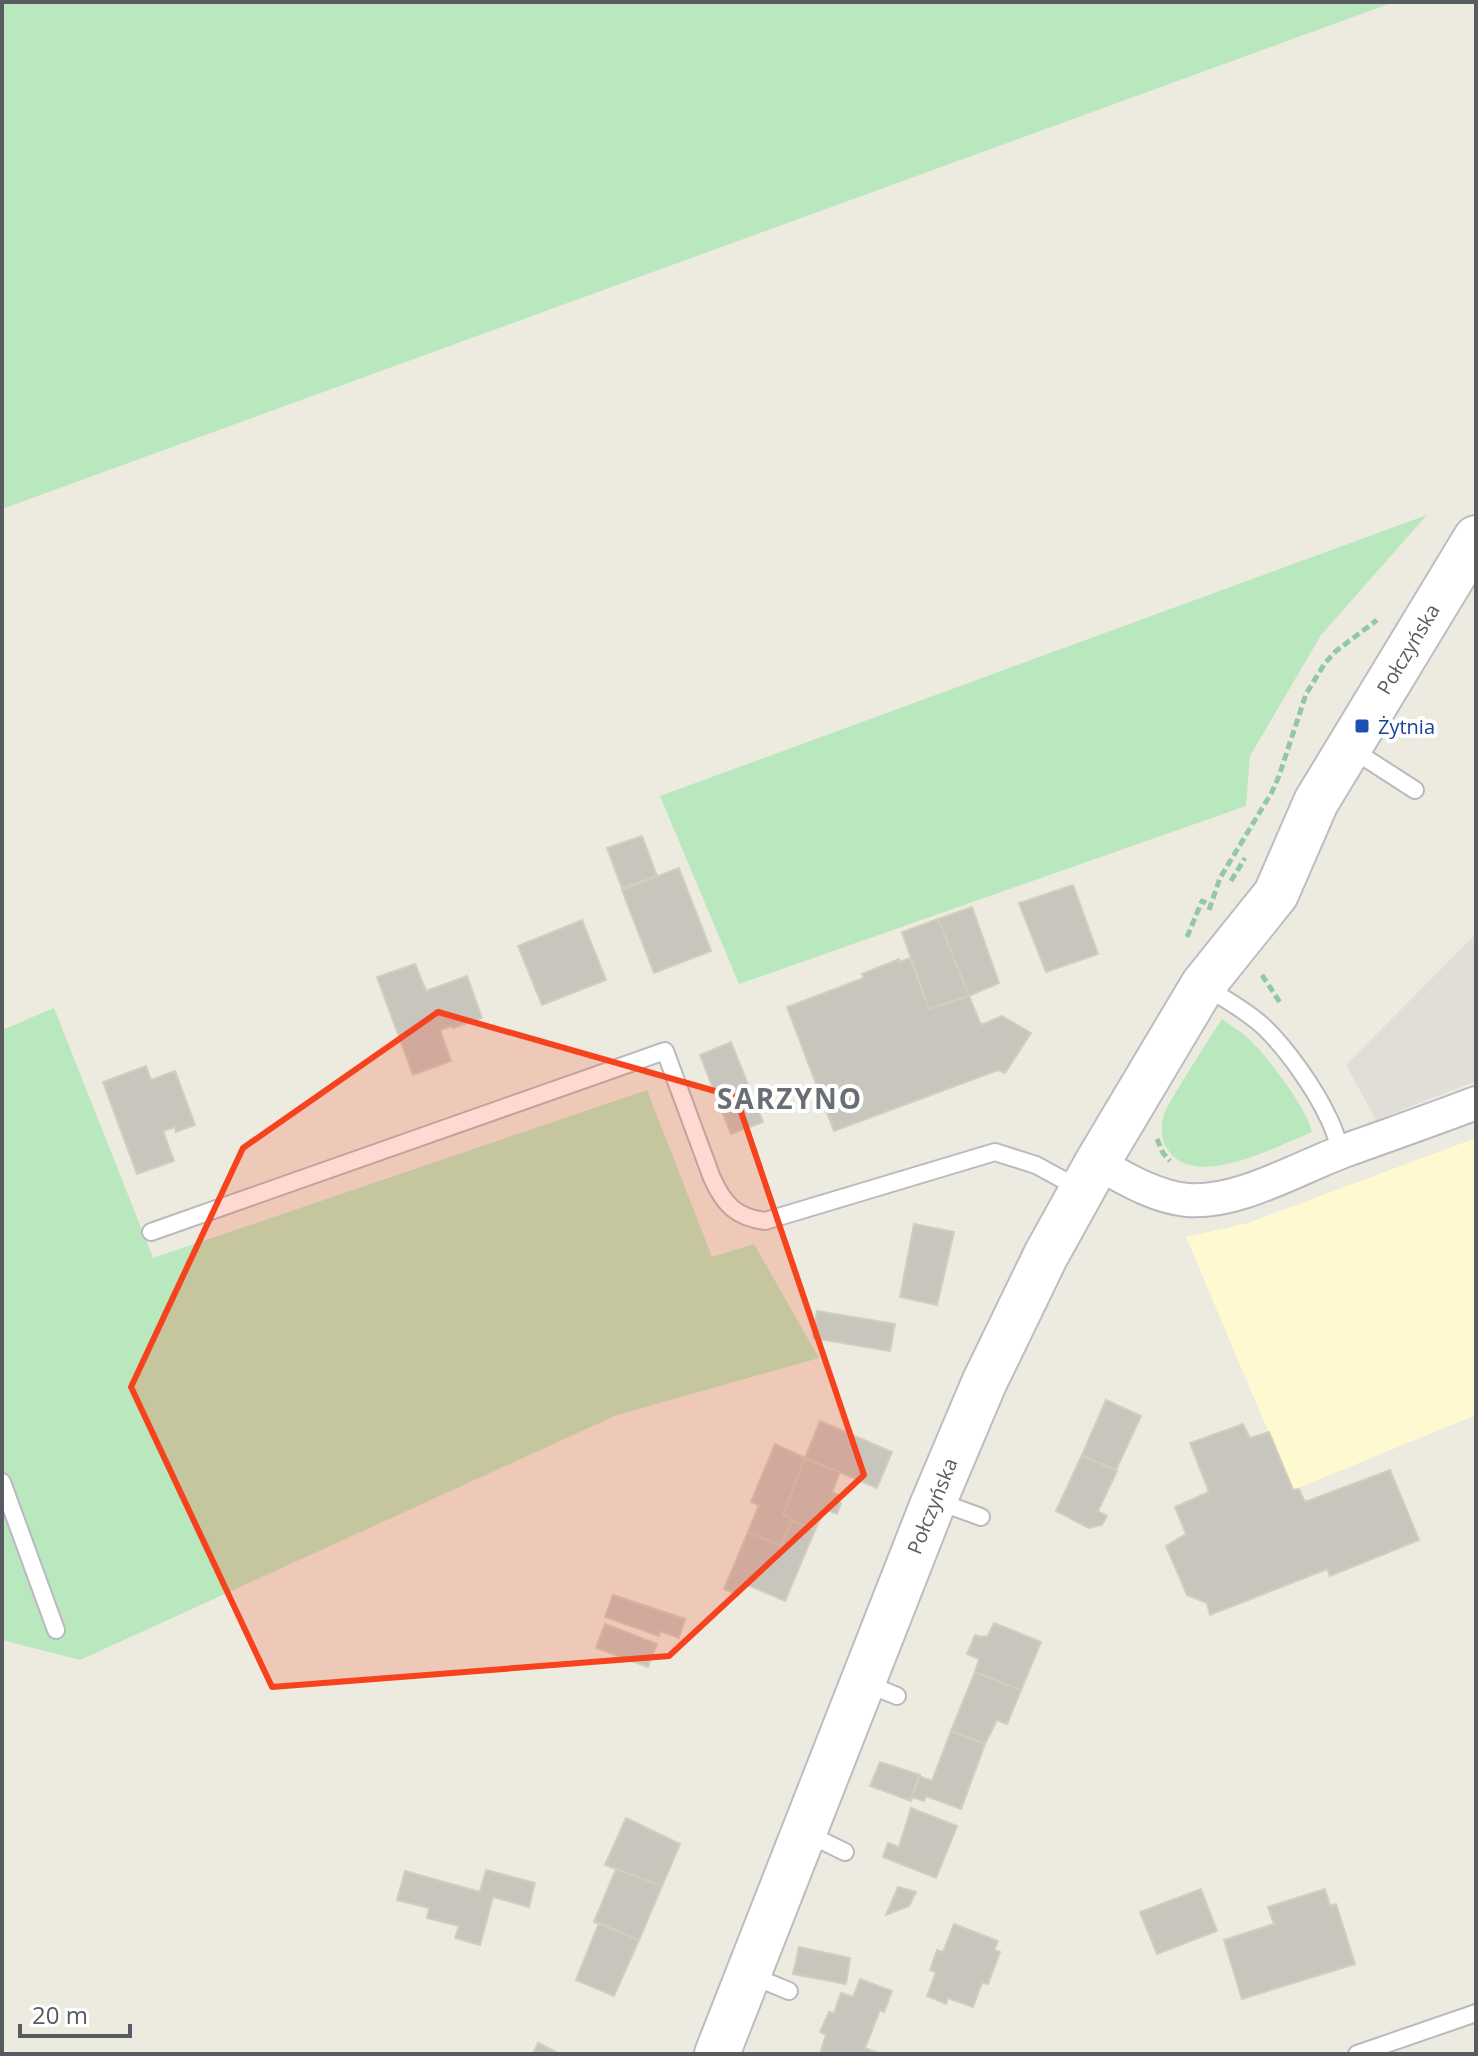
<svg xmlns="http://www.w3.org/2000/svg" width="1478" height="2056" viewBox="0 0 1478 2056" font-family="'Open Sans',sans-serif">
<rect width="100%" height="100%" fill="#edebdf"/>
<path fill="#fff9d2" d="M1476,1138V1415L1293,1490L1186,1237L1245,1224Z"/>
<path fill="#e0ded7" d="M1476,934V1081L1376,1120L1346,1065Z"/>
<path fill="#b9e7be" d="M2,2H1394L2,509Z
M1427,515L1321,635L1250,756L1246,806L739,984L660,796Z
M54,1008L153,1258L647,1090L712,1257L754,1244L819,1358L617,1415L80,1660L2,1640V1030Z
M1222,1019C1232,1026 1243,1033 1252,1042C1269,1059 1308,1110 1312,1132C1279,1145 1195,1191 1168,1150C1161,1140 1160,1126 1164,1115C1168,1103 1176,1093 1182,1082C1195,1061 1208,1040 1222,1019Z"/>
<path fill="#c8c5bd" stroke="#d2cebd" stroke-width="2" d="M642,836L657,876L622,888L607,848Z
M679,868L711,951L654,973L622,890Z
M1073,885L1098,954L1046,972L1019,903Z
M972,907L999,983L969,996L938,919Z
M938,919L969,996L929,1009L902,932Z
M582,920L606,980L542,1005L518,946Z
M910,958L929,1009L969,996L981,1025L1002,1016L1031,1033L1005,1073L998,1070L834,1131L787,1007L864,978L862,974L899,959L900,962Z
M415,964L426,991L467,976L482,1018L453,1028L452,1026L440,1030L451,1061L413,1075L377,977Z
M731,1042L763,1122L731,1134L700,1055Z
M146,1066L151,1080L175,1071L195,1125L176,1132L175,1127L163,1131L174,1161L137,1174L103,1082Z
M914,1224L954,1232L937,1305L900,1297Z
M817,1311L895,1324L890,1351L813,1338Z
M1106,1400L1141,1416L1116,1470L1082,1455Z
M820,1421L892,1452L877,1488L805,1458Z
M1243,1424L1250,1438L1269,1432L1293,1490L1299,1489L1305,1502L1390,1470L1419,1540L1330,1576L1327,1569L1210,1615L1207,1603L1187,1595L1166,1546L1186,1534L1175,1507L1209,1492L1190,1443Z
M775,1444L805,1458L783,1515L793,1519L781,1546L748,1532L759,1505L751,1502Z
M1082,1455L1117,1471L1098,1511L1107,1516L1102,1525L1089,1528L1056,1511Z
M805,1458L840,1472L832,1492L841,1496L838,1502L841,1503L837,1514L825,1509L815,1530L792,1521L793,1519L783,1515Z
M792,1521L815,1530L785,1601L743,1583L738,1595L724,1589L748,1532L781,1546Z
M613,1595L685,1619L679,1638L660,1631L659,1636L605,1617Z
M994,1623L1041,1642L1021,1690L975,1672L979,1659L967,1654L975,1635L981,1637L988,1636Z
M605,1624L657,1644L648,1667L596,1648Z
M975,1672L1021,1690L1007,1724L997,1720L985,1744L951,1731Z
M951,1731L985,1744L961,1809L926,1796L924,1801L912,1797L919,1776L932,1781Z
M880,1762L920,1775L911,1801L870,1786Z
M911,1808L957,1826L936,1878L883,1857L888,1843L899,1847Z
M626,1818L680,1844L662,1886L605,1865Z
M616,1869L662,1886L639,1940L594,1922Z
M486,1870L535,1883L529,1907L493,1897L480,1945L455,1938L459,1926L427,1918L429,1908L397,1900L405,1871L480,1892Z
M898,1887L916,1892L909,1906L886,1915Z
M1201,1889L1217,1931L1157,1954L1140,1912Z
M1325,1889L1330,1906L1336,1904L1355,1964L1242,1999L1224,1940L1274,1924L1268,1907Z
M599,1923L639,1940L614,1996L576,1980Z
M954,1924L998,1941L994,1950L1000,1952L988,1984L982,1983L973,2007L948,1998L946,2004L927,1996L936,1972L930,1970L937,1950L943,1952Z
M799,1947L850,1958L846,1984L793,1974Z
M860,1979L892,1991L884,2012L880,2010L865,2048L881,2054H820L826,2035L820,2032L829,2012L834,2013L841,1993L853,1997Z
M538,2043L560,2054H533Z"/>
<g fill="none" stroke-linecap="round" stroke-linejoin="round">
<g stroke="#b8bac0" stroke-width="20">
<path id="lane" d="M1350,748L1415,790
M1203,985C1224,999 1246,1010 1264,1027C1287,1049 1315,1089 1328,1117C1334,1128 1337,1141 1342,1152
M151,1232L665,1051L712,1178C724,1204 735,1217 765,1221L995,1152L1036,1165L1080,1189
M2,1482L56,1630
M937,1501L981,1517
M865,1683L897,1696
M806,1833L845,1852
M750,1975L789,1991
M1357,2054L1476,2013"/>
</g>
<g stroke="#b8bac0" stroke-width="36">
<path id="street" d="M1097,1163C1124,1178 1155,1197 1187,1200C1238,1204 1296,1169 1344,1151C1388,1135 1432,1120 1476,1103"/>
</g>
<g stroke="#bbbdc5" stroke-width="48">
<path id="secondary" d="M717,2054L932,1506L984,1383L1046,1255L1097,1163L1203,985L1276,894L1316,802L1476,538"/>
</g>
<path stroke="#92c8a7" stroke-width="5" stroke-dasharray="8 4" stroke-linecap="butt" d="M1231,881L1245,858
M1209,910L1220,878L1272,792L1279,776L1306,694L1325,663L1336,651L1377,620
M1187,937L1202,901L1206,903
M1262,975L1281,1004
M1157,1139L1163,1153L1170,1161"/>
<use href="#lane" stroke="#fff" stroke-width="16"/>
<use href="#street" stroke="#fff" stroke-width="32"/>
<use href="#secondary" stroke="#fff" stroke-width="44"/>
</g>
<path fill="#f6431d" fill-opacity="0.2" stroke="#f6431d" stroke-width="6" stroke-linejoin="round" d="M438,1012L736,1097L864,1475L669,1656L272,1687L131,1387L243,1148Z"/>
<rect fill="#1a4fb4" stroke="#fff" stroke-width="3" x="1354" y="718" width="16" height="16" rx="4"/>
<g text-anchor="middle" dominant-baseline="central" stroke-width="8" stroke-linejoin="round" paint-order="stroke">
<g font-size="20" fill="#585c62" stroke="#fff">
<text transform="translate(1408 649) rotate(-59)">Połczyńska</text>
<text transform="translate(932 1506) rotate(-68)">Połczyńska</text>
</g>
<g font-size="20" fill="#164399" stroke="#fff" text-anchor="start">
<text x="1378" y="726">Żytnia</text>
</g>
<g font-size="28" font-weight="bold" letter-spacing="2" fill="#696e74" stroke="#fff">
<text x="790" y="1098">SARZYNO</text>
</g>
</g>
<rect width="1478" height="2056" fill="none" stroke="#585c62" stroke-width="8"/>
<path d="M20 2024v12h110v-12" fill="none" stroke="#585c62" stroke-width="4"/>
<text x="32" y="2024" font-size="24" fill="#585c62" stroke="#ffffff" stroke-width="6" paint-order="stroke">20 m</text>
</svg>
